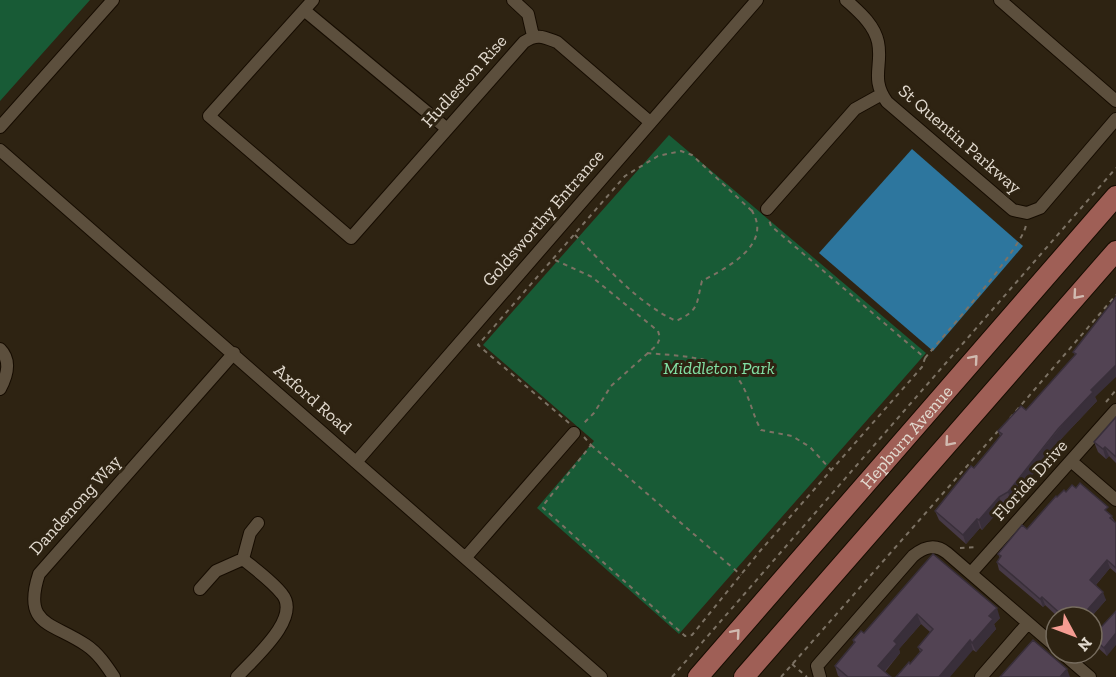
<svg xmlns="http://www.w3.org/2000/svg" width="1116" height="677" viewBox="0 0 1116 677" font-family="'Zilla Slab',serif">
<rect width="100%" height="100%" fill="#2e2312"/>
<path fill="#185b36" d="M0,0H90L0,101Z
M669,135L926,353L679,634L537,508L594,441L483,345Z"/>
<path fill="#2d769e" d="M912,149L1023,246L933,351L819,253Z"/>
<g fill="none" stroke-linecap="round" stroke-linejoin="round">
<g stroke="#160c01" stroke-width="14">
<path id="minor" d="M313,0L209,116L351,238L524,42C537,33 544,37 557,42L650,122
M513,0L528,14L533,36
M846,0C859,12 874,24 878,42C883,65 870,79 887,102L1013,210L1027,213L1040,208L1116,119
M1000,0L1116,101
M304,10L446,128
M0,127L113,0
M0,150L601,677
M767,209L855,109L882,94
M0,349C12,361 7,376 0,389
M357,461L757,0
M1071,461L1116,500
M466,557L574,433
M971,573L1116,410
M200,589L216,571L243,559L250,533L258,523
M1062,653L1090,677
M114,677C106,665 98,653 86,645C52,622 22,626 39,574L234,353
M237,677C253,659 302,618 282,594C272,581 256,570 243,559
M820,677L817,666L913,556C924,547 935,543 947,553L1056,647
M981,677L1028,623"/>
</g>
<g stroke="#160c01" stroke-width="22">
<g id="primary">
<path id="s1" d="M698,677L1116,196"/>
<path d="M744,677L1116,251"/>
</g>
</g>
<path stroke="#7c7264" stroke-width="2" stroke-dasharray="4.5 4.5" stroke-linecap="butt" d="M575,235C605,265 637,303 676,321C700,310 696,304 702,281C726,268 773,245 752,211L754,210
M555,260L592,277L658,331L660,338L657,345L611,386L594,413L582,425
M647,353C676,356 724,355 741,383C750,398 753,416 761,430L792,436L810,447L831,470
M925,358C944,335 1023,247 1026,225
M1106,402L1116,390
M1010,418L1116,295
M569,423L478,345L625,176L658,156L681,151L692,155L752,211
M584,437L591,445L542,507L685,636L692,635L760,551L922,367L925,358L771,226L769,220
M591,445L741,575
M960,548L977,547
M792,664L807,677
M672,677L1116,168
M781,677L998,431"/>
<use href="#minor" stroke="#5c4f3d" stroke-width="12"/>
<use href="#primary" stroke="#9f5f56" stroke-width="20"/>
</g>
<path fill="#473a47" d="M1116,297L1095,397L1097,401L1062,438L1011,501L1003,506L982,530L980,528L966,544L939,520L935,511L989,450L1000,436L998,431L1026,410L1075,355L1073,352Z
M1116,417V463L1109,456L1106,459L1098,452L1094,442Z
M1066,492L1110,514L1116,523V573L1110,568L1096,585L1106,600L1091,617H1058L1045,605L1043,607L999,570L997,562L1000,558L998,554L1027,529L1057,497Z
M933,554L1000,618L994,624L996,629L976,652L973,650L910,664L920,652L918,647L930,632L921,624L899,649L900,653L885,672L891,677H840L838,676L835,666L854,644L853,640L864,633Z
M1116,611L1107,656L1095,645L1092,637Z"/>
<path fill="#392f3a" d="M1116,365V377L1095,397L1097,401L1062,438L1011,501L1008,492L1091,390Z
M1105,447L1109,456L1106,459L1103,449Z
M999,497L1003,506L982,530L979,520Z
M977,519L980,528L966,544L963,535Z
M1107,560L1110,568L1093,588L1090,580Z
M1103,592L1106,600L1091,617H1081Z
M1042,597L1045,605L1043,607L1040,599Z
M997,608L1000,618L994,624L996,629L976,652L972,643L989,616Z
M917,614L921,624L899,649L900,653L881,675L878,666L894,641Z
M1116,633V645L1107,656L1104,648Z
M970,640L973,650L950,677H939Z
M1067,669L1070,677H1060Z"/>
<path fill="#524353" stroke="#392f3a" stroke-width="1.5" d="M1116,297V365L1091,390L1093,392L1058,429L1008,492L999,497L979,520L977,519L963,535L935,511L971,466L974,468L989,450L1002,434L998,431L1008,420L1021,406L1026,410L1076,354L1073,352Z
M1116,417V457L1105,447L1103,449L1094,442Z
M1080,483L1108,507L1105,510L1112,516L1110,518L1116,523V568L1107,560L1090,580L1103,592L1081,617H1064L1042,597L1040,599L997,562L1001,556L998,554L1022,525L1027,529L1056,496L1057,497L1064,490L1066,492L1072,485L1076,488Z
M933,554L997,608L989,616L993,619L972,643L970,640L939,677H896L909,662L910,664L922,650L918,647L933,629L917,614L894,641L897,644L878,666L891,677H848L835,666L855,642L853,640L861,631L864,633Z
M1116,611V633L1104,648L1092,637Z
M1033,640L1067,669L1060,677H1000Z"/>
<defs><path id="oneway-chevron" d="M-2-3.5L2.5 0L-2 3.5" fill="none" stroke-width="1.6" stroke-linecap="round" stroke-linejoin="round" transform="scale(1.5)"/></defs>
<g stroke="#d1bbb1">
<use href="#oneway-chevron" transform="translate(1077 295) rotate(131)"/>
<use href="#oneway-chevron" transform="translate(974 359) rotate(-49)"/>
<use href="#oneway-chevron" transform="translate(949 442) rotate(131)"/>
<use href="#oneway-chevron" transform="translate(736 633) rotate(-49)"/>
</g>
<g text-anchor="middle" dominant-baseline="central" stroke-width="6" stroke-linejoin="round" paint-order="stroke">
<g font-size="18" fill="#e2dacf" stroke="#2e2312">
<text transform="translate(464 81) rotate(-48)">Hudleston Rise</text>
<text transform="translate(960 139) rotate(41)">St Quentin Parkway</text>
<text transform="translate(543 218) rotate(-49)">Goldsworthy Entrance</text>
<text transform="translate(313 399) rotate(41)">Axford Road</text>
<text stroke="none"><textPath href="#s1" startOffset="318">Hepburn Avenue</textPath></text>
<text transform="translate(1030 480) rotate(-48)">Florida Drive</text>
<text transform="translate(75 505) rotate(-48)">Dandenong Way</text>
</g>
<g font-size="18" font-style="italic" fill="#82e0a4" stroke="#2e2312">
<text x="719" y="368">Middleton Park</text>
</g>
</g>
<g transform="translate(1074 635) rotate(131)"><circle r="28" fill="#2e2312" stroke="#766c5e" stroke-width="1.5"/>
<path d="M0-4.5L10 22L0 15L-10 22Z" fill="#f59c92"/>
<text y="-9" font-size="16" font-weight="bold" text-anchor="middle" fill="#e2dacf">N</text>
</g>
</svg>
